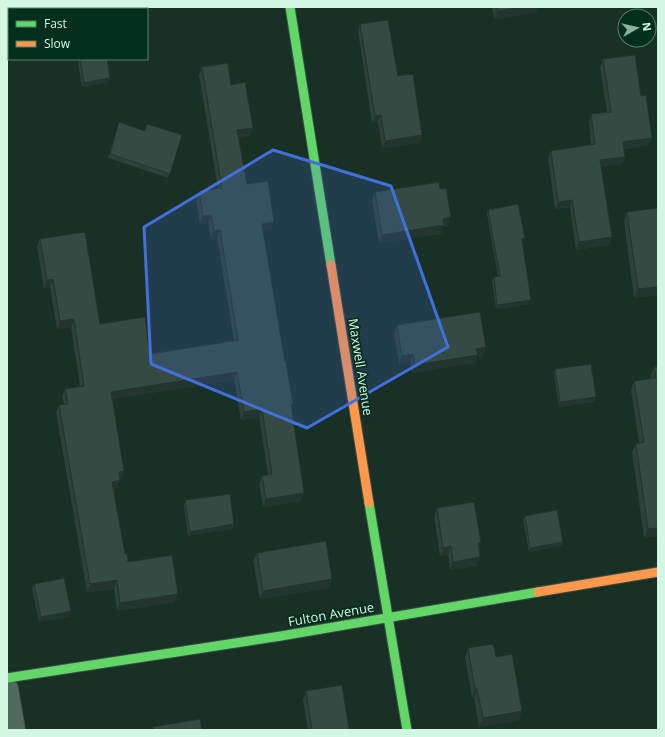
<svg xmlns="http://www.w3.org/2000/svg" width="665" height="737" viewBox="0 0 665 737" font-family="'Open Sans',sans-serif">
<rect width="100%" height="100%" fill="#193026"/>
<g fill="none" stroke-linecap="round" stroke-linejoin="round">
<g stroke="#394d43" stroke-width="24">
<path id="street" d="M7,689L14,730"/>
</g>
<g stroke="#394d43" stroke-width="11">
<path id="fast" d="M290,7L331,265
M369,503L407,730
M7,678L281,636L538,592"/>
</g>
<g stroke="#394d43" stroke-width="11">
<path id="slow" d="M331,265L369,503
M538,592L658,572"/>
</g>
<use href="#street" stroke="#506a5e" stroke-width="22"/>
<use href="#fast" stroke="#63d668" stroke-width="9"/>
<use href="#slow" stroke="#ff974d" stroke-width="9"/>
</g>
<path fill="#2d403a" d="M492,7H538L535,13L494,19Z
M360,24L398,76L422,135L420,143L382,148L378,122L372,123L358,31Z
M80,59L109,83L82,87L78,64Z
M603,59L641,96L652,138L649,145L624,149L625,157L622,164L601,167L612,237L609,245L576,250L570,207L555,209L548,158L551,151L591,145L589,122L591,114L607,112L600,67Z
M202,67L231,85L250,136L239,138L247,184L274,222L271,230L263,231L291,408L304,493L301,501L263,507L259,484L262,476L268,475L259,417L241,420L234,380L113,399L124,471L121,479H120L117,488L114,489L125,554L128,562L175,602L117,611L114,589L87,592L56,413L59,405L64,404L62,397L65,389L80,386L71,327L57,329L50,287L44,288L37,247L40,239L100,324L150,354L234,341L217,238L211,239L208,223L200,224L196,200L199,191L218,189L199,75Z
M147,124L182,135L168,178L108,158L118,127L144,131Z
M440,189L448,226L443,227L441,234L379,243L372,200L375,192Z
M488,210L523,242V243L529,304L496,309L492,281L494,277L498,276L487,214Z
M627,212L658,295L634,298L624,221Z
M397,325L483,356L477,357L475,363L412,373L410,362L399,364L394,334Z
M654,367H658V536L644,538L632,452L636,444L639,443L631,390L634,381L651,379L650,376Z
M555,369L594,402L559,407L554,374Z
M185,500L233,529L188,536L184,505Z
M437,508L481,542L479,549L480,557L477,566L450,570L448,555L440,556L434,517Z
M525,516L563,542L561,546L529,552L523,520Z
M257,553L332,579L329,588L260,599L253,561Z
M34,584L70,616L39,622L32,589Z
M468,648L496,657L519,720L479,727L474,697L472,698L465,657Z
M306,691L349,730H308L303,700Z"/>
<path fill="#24342f" d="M522,7H538L535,13L494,19L498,11Z
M110,78L109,83L82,87L84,83Z
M381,115L378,122L372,123L375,116Z
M253,128L250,136L234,138L237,130Z
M422,135L420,143L382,148L385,141Z
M652,138L649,145L620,149L623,142Z
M625,157L622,164L597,168L600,160Z
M572,200L570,207L555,209L558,202Z
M211,215L208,223L200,224L203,216Z
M451,217L448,226L443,227L441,234L379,243L382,235Z
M274,222L271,230L259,232L262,224Z
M220,230L217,238L211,239L214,231Z
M612,237L609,245L576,250L579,242Z
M525,238L523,242L520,243L522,239Z
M53,279L50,287L44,288L47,280Z
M658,287V295L634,298L638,289Z
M531,300L529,304L496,309L497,305Z
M74,319L71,327L57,329L60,321Z
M486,347L483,356L477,357L475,363L412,373L415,365L476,349Z
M413,354L410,362L399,364L402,356Z
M237,372L234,380L108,400L111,392Z
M596,397L594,402L559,407L560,402Z
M262,409L259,417L241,420L244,412Z
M124,471L121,479L116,480L119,472Z
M120,480L117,488L109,490L112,482Z
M304,493L301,501L263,507L266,499Z
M234,524L233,529L188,536L190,532Z
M658,528V536L644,538L648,529Z
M481,542L478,551V543Z
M563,542L561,546L529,552L530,548Z
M451,546L448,555L440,556L443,548Z
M480,557L477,566L450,570L453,562Z
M332,579L329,588L260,599L263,591Z
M117,580L114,589L87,592L90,584Z
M178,594L175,602L117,611L120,603Z
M71,611L70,616L39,622L41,617Z
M475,689H477L474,697L472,698Z
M522,711L519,720L479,727L483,718Z"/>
<path fill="#344a43" stroke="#24342f" d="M497,7H522L498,11Z
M388,20L398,76L413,74L422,135L385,141L381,115L375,116L360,24Z
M635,55L641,96L646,95L652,138L623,142L625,157L600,160L612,237L579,242L572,200L558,202L551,151L595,144L591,114L611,112L603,59Z
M80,59H107L110,78L84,83Z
M228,63L231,85L245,82L253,128L237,130L247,184L268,181L274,222L262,224L285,362H286L293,404H291L304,493L266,499L262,476L272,474L262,409L244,412L237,372L111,392L124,471L119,472L120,480L112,482L125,554H127L128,562L172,555L178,594L120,603L117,580L90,584L59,405L68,404L65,389L84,386L74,319L60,321L53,279L47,280L40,239L85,232L100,324L145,317L150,354L238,340L220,230L214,231L211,215L203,216L199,191L222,188L202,67Z
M119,122L145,131L147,124L182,135L170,174L110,154Z
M439,182L440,189L446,188L451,217L443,219L444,225L382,235L375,192Z
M518,204L525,238L522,239L531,300L497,305L494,277L500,276L488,210Z
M658,208V287L638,289L627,212Z
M480,312L486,347L476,349L478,355L415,365L413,354L402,356L397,325Z
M591,364L596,397L560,402L555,369Z
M654,367H658V528L648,529L636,444L644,442L634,381L656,378Z
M230,494L234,524L190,532L185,500Z
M474,502L481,542L478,543L480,557L453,562L451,546L443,548L437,508Z
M557,510L563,542L530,548L525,516Z
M326,541L332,579L263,591L257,553Z
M64,578L71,611L41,617L34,584Z
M493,644L496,657L512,654L522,711L483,718L477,689H475L468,648Z
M342,685L349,730H312L306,691Z
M200,719L202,730H153V727Z"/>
<path fill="#4170da" fill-opacity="0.2" stroke="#4170da" stroke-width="3" stroke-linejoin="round" d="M273,150L391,186L448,347L307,428L151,364L144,227Z"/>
<g text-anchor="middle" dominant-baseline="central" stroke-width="3.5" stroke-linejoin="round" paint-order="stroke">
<g font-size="13" fill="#d2f7e2" stroke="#042f1e">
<text transform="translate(361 367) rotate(81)">Maxwell Avenue</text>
<text transform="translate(331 614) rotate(-10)">Fulton Avenue</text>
</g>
</g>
<rect width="665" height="737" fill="none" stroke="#d2f7e2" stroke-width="16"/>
<rect x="8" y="8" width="140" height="52" fill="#042f1e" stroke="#567f6c"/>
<rect x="16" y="21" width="20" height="6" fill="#63d668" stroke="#567f6c"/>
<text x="44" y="28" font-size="12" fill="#d2f7e2">Fast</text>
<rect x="16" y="41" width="20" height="6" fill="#ff974d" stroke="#567f6c"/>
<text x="44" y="48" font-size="12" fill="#d2f7e2">Slow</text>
<g transform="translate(637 28) rotate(82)"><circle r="19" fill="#042f1e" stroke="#567f6c"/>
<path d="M0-3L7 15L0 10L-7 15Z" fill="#91b1a0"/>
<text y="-6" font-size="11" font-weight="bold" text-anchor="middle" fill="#d2f7e2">N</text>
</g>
</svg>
